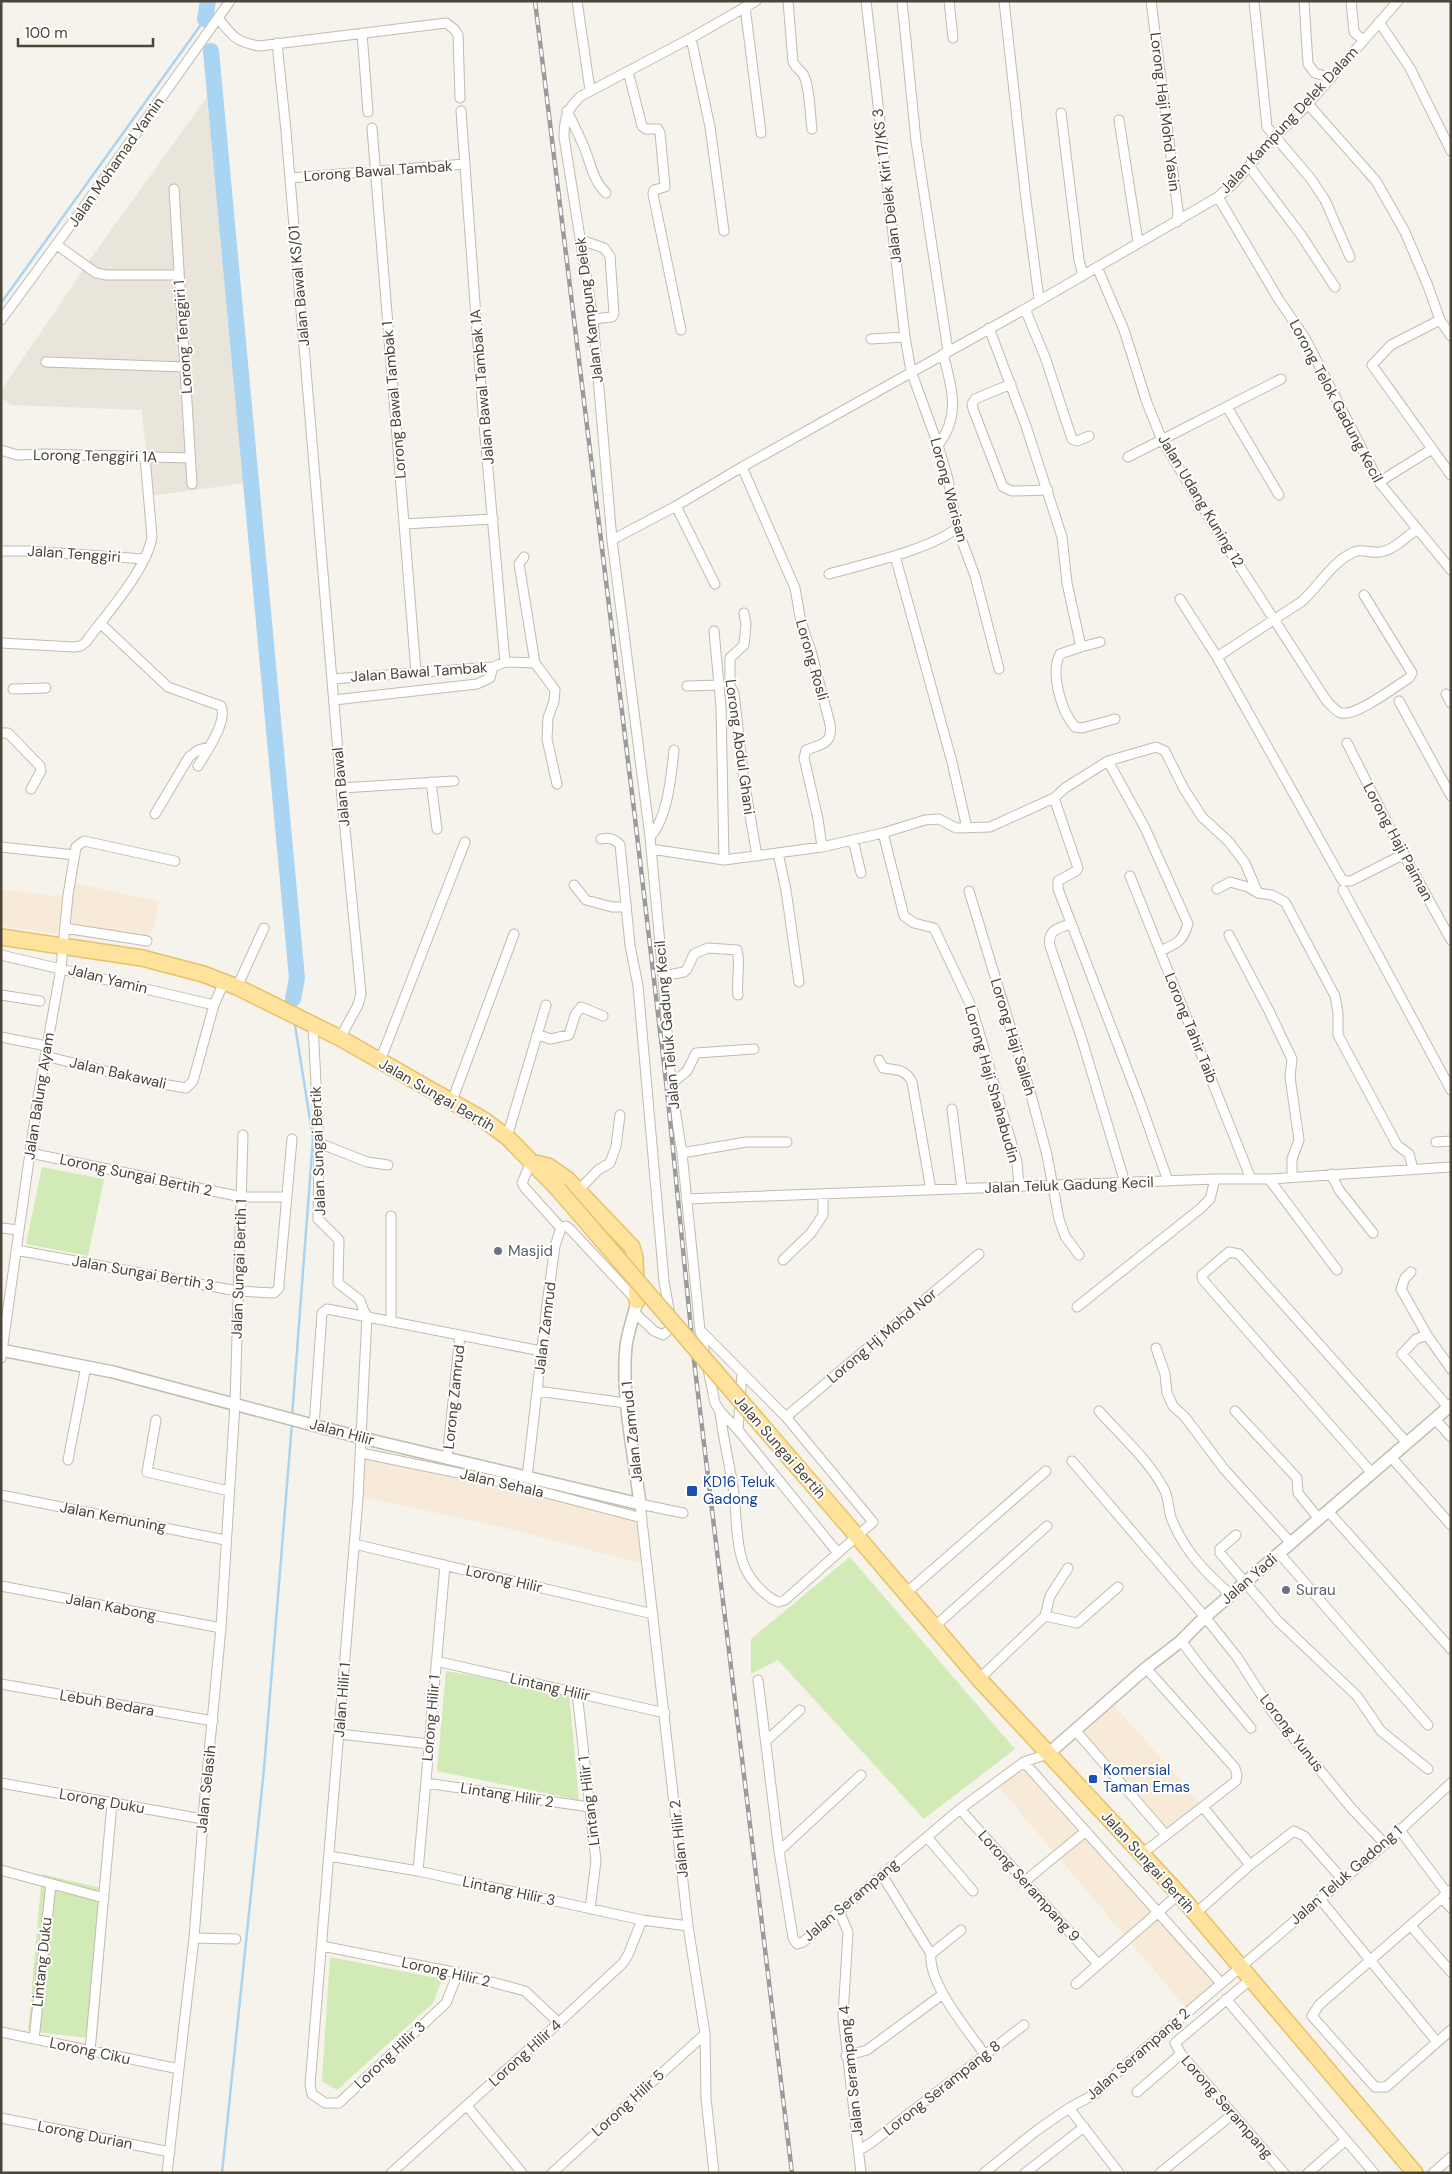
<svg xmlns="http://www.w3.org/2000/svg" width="1452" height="2174" viewBox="0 0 1452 2174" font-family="'DM Sans',sans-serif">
<rect width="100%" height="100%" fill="#f6f3ec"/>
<path fill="#eae5da" d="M207,97L246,483L150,496L142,410L11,405L1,397V391L91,258Z"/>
<path fill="#f7ead8" d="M68,882L159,901L154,926L142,945L1,926V889L65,897Z
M363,1457L516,1489L639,1521L644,1564L497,1526L362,1497Z
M1113,1704L1201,1804L1167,1831L1081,1732Z
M1023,1766L1217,1982L1186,2008L997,1785Z"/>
<path fill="#d2eab5" d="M42,1167L104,1179L88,1256L26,1244Z
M850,1557L1015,1749L924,1819L778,1660L751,1674V1639Z
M446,1671L569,1693L579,1800L437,1771Z
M42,1874L109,1890L97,2039L28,2031Z
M330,1957L442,1979L433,2003L337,2090L322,2081Z"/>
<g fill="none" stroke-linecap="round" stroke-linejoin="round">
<path stroke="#a9d4f2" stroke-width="2.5" d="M1,303L205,19
M292,1417L313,1139L295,1025
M222,2173L264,1769L292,1423"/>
<path stroke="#a9d4f2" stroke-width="16" d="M205,19L208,1
M211,51L297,978L293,999"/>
<g stroke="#c2bbae" stroke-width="11">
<path id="minor" d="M577,1L590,90
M756,1L691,38L581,96C567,109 564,118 564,137L593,319L612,540L650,837L663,976L671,1084L682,1153L700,1330L715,1403L720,1411L738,1430L838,1553
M788,1L793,62C796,68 800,70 803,74C810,86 810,115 812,129
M866,1L905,337L871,339
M902,1L916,141L948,351
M949,1L953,38
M1004,1L1026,200L1039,299
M1151,1L1178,211L1177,222
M1254,1L1267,127L1311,179L1325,200L1350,257
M1304,1L1308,64L1315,73L1331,78
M1351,1L1354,32L1363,40
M745,7L761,133
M218,18C232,36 236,42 259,46L446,23L454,29L458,35L460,98
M1379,22L1410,68L1451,151
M362,33L368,112
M691,38L710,127L724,231
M277,43L286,131L341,788L361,994L358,1005L340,1038
M628,71L642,126L646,129H658L660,133L665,187L654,190L653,194L681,330
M1308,104L1376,181L1405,232L1428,286L1440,320L1451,336
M461,111L483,413L505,662
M567,111C573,123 579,135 584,147C591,164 593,181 606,193
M1061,113L1079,260L1083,275
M1119,120L1138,242
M372,128L416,672
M1249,166L1301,235L1335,287
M290,178L465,164
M174,189L192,484
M1218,197L1279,300L1305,338L1379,482L1451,570
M581,240L604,248L610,256L614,314L612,317L593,319
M57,245L96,273L107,275H179
M1097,267L1124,330L1147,403L1162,440L1222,539L1326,700C1331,705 1335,711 1341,713C1356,717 1396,686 1409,678L1412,673L1364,595
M1025,309L1045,357L1072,439L1077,441L1089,436
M1,320L86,204L230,1
M1440,320L1391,345L1372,365L1451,475
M989,328L1026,426L1062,537L1067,583L1081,647L1060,654C1050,673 1061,711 1075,727L1082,728L1115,719
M905,337L911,371L938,445L948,479L957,528L975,576L999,669
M46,362L185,367
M1011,384L975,399L972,404L973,409L1003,487L1012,491L1048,490
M1227,407L1279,495
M938,445C961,416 952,387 943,354
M1,450L17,455L45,454L190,458
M1128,457L1281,379
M742,467L795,588L801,622L811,651L830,724C833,744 822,744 806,750L804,758L818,819L822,847
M1379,482L1432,449
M676,506L715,584
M404,524L493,519
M612,540L676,506L742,467L1025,309L1218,197L1233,184L1272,140L1308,104L1398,1
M1,551H30L144,559
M895,556L952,762L967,828
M524,557L519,564L535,663L555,690L554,701L548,718L547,739L557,784
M829,574C864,564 929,550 957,528
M1180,599L1217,657
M744,613L746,624L744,645L730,658V686L734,693L744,781L757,856
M100,623L168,687L221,706C228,722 206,752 198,766
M714,631L721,707L724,860
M1,643L74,647L81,646L86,642C106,614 146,571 152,537L145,457
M1081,647L1100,642
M332,679L493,667L505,662L535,663
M687,686L720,685
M13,689L46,688
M1446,694L1451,703
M334,700L477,684L490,678L493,667
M1399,701L1451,796
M1,733H8L40,766L41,771L31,789
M1347,743L1399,846L1451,940
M1108,761L1145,828L1188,924C1182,943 1177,943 1160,951
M431,782L437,829
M341,788L454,781
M1054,798L1078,868L1076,871L1058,881V889L1140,1102L1168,1181
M155,814L189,757L198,750L209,747
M883,833L904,916L914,923L934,928L972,1008L1017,1162L1019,1186
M650,837C668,817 671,777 674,750
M601,839C609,837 615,839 620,845L630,945L638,986L664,1281L672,1327L663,1335L654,1331L635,1313
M853,840L861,873
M1,847L75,855
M651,849L724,860L822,847L883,833L925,820L939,819L956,828L990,827L1054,798L1065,788L1108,761L1156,747L1165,751L1184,789L1202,817L1229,842L1245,863L1258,893
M778,853L786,890L799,982
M1404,854L1351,881H1343L1341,878L1217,657L1301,602C1319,587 1331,562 1354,552C1362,548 1372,554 1380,552C1394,550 1406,537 1416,530
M1130,876L1251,1179
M574,885L586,900L612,907H626
M1217,889L1230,882L1248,887L1258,893L1272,895L1285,902L1335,996L1338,1013V1035L1397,1145L1409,1154L1413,1169
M1343,890L1451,1090
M969,891L1031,1095L1047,1155L1059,1219L1065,1236L1079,1255
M1071,924C1058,928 1047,930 1050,946L1082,1040L1125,1183
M65,928L147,941
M1229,935L1269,1011L1292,1059L1290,1077L1299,1140L1292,1159V1177
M1,955L214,1005
M663,976L684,972L687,969L694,954L708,948L737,950C741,965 736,979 738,995
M237,987L264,928
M1,995L40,1001
M313,1024L319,1143L318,1219L339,1240L338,1283L360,1300L363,1309L367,1316
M537,1034L550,1039L569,1035L575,1015L581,1007L603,1016
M1,1037L47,1046
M45,1056L150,1082L186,1088L193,1081L214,1005L224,982
M879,1060L883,1068C896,1070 906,1069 912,1082L931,1190
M380,1061L465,842
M671,1084L687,1071L696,1053L754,1049
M452,1101L514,934
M952,1109L962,1189
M507,1137L546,1005
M1436,1142L1451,1141
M319,1143L367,1162L388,1165
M30,1153L242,1197H287
M682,1153L746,1142H787
M531,1162L522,1183L525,1188L561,1228
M1331,1174L1339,1190L1373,1233
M1269,1179L1337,1270
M578,1191L598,1170L610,1163L616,1146L620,1115
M686,1199L1215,1179H1269L1451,1167
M391,1216V1321
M1,1228L19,1230
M16,1250L237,1291L274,1293L279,1288V1284L292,1139
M783,1260L811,1233L823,1215V1194
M1411,1272L1405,1278L1401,1289L1427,1335
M1077,1307L1201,1208L1210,1199L1215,1179
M367,1316L358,1498L310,2085L312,2094L325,2103H339L446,2003L458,1973
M700,1330L786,1417L873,1522L785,1600L778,1602C766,1597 752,1582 746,1570C735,1548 737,1512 733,1487C729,1462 723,1437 720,1412
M1156,1348L1165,1374L1167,1393L1173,1406L1185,1417L1224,1469L1291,1543
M1,1358L37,1103L61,968L68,895L76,847L84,841L175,861
M537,1391L626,1403
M1448,1407L1402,1354L1416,1339L1427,1335L1451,1369
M1099,1411C1121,1436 1150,1461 1165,1491C1169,1499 1168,1511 1172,1520C1185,1552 1206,1573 1231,1595
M1235,1411L1297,1478L1298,1493L1319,1519
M786,1417L979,1254
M1435,1419L1451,1437
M156,1420L147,1472L229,1491
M314,1426L322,1313L327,1309L541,1351
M738,1430L742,1374
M361,1453L512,1484L642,1518
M1391,1457L1451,1525
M447,1459L460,1335
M68,1460L86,1366
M1072,1461L1205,1617L1237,1657L1273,1713L1352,1809L1385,1844
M1372,1473L1203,1280L1202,1275L1229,1252L1239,1254L1407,1443
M527,1478L547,1304L555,1246L561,1228L566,1226L570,1229L637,1301
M1,1495L225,1540
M1328,1511L1451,1649
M683,1513L640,1504L688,1926L705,2034L706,2098L714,2173
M1236,1535L1220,1549V1553L1278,1621L1357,1696L1381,1731L1428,1769
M354,1544L653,1614
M1279,1553L1428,1725
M1,1586L221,1628
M906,1593L1046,1471
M1045,1616L1077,1623L1118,1587
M934,1627L1047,1526
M1181,1641L1204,1671L1251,1728
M436,1661L665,1713
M979,1679L1045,1616L1050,1596L1068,1568
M758,1680L779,1851L793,1938L797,1944L803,1942L960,1809L1024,1762L1048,1754
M1,1684L213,1721
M577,1693L596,1861L590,1909
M1075,1730L1166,1835
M339,1734L429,1744
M766,1741L800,1710
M1024,1762L1221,1983
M1,1783L203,1819
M426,1783L589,1807
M1203,1807L1250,1865
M960,1809L1098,1964
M1399,1829L1447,1893
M927,1837L973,1891
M779,1851L861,1775
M1143,1853L1236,1781L1237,1775L1235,1768L1146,1668
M329,1856L418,1871L642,1920L688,1926
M1,1870L104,1898
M418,1871L445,1565
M882,1875L931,1954C928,1984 968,2030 985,2055
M1025,1881L1086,1831
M1451,1890L1319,2005L1312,2016L1375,2087H1386L1451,2030
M1442,1898L1451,1908
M1320,1899L1437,2042
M839,1911L848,1932L843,2016L861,2173
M1195,1914L1250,1865L1294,1831L1304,1836L1343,1880
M1411,1926L1451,1972
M194,1938L236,1939
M322,1946L458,1973L525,1991L559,2023
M931,1954L961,1930
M1251,1979L1175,2043L1181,2054L1284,2173
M1076,1984L1179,1894
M1226,1999L1374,2173
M1,2032L179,2069
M34,2039L51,1884
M90,2051L112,1803
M846,2056L867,2050L943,1994
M1137,2092L1181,2054
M467,2106L522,2173
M1069,2108L1119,2173
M1,2118L170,2152
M859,2150L871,2143L1024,2025
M167,2173L194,1938L205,1795L221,1628L235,1404L243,1135
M391,2173L553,2028L623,1963L628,1955L642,1920
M552,2173L705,2034
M984,2173L1036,2131L1069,2108L1095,2094L1121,2069L1385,1844L1451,1783
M1025,2173L1084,2127
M1160,2173L1233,2114
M1308,2173L1346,2140
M1433,2173L1451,2157"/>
</g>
<g stroke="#c2bbae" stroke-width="14">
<path id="tertiary" d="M1,1350L113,1372L362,1438L640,1504C634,1455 621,1395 626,1346C628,1331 634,1316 637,1301
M1048,1754L1146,1668L1181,1641L1205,1617L1451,1405"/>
</g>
<g stroke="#e6c16a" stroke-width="18">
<path id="primary" d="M1,937L142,958L203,974L237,987L340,1038L484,1120L507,1137L558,1189
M535,1163L548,1166L567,1179L632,1247L635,1258L637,1301
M844,1521L979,1679L1179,1894L1415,2173"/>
</g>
<use href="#minor" stroke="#fff" stroke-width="9"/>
<use href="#tertiary" stroke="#fff" stroke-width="11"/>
<use href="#primary" stroke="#ffe39c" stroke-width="15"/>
<g stroke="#9a9a9a" stroke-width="4.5">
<path id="rail" d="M535,1L635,818L667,1090L695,1369L792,2173"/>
</g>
<use href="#rail" stroke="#fff" stroke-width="2.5" stroke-dasharray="8" stroke-linecap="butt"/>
<g stroke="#e6c16a" stroke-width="18" stroke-linecap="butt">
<path id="primary-bridge" d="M558,1189L844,1521"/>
</g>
<use href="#primary-bridge" stroke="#ffe39c" stroke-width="15"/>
</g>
<g fill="#6b7280" stroke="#fff" stroke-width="2">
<circle cx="498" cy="1251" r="5"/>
<circle cx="1286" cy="1590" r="5"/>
</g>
<g fill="#1a4fb4" stroke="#fff" stroke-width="2">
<rect x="686" y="1485" width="12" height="12" rx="2.5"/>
<rect x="1088" y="1774" width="10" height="10" rx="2.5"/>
</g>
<g text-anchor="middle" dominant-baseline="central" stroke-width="4" stroke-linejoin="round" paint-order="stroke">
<g font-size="15" fill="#4b4439" stroke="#fff">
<text transform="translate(1165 112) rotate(83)">Lorong Haji Mohd Yasin</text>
<text transform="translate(1289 120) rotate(-47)">Jalan Kampung Delek Dalam</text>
<text transform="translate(116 162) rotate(-55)">Jalan Mohamad Yamin</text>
<text transform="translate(378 171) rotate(-4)">Lorong Bawal Tambak</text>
<text transform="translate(887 186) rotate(-97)">Jalan Delek Kiri 17/KS 3</text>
<text transform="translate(299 286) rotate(-95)">Jalan Bawal KS/01</text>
<text transform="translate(589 310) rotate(-97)">Jalan Kampung Delek</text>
<text transform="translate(183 337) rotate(-94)">Lorong Tenggiri 1</text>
<text transform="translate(482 387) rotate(-95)">Jalan Bawal Tambak 1A</text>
<text transform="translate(394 400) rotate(-95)">Lorong Bawal Tambak 1</text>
<text transform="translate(1336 401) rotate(62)">Lorong Telok Gadung Kecil</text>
<text transform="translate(95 456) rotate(1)">Lorong Tenggiri 1A</text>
<text transform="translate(949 490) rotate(75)">Lorong Warisan</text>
<text transform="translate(1201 501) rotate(59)">Jalan Udang Kuning 12</text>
<text transform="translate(74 554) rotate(4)">Jalan Tenggiri</text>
<text transform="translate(812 660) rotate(74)">Lorong Rosli</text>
<text transform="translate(419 672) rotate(-4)">Jalan Bawal Tambak</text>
<text transform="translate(740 747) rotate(82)">Lorong Abdul Ghani</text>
<text transform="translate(341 787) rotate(-95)">Jalan Bawal</text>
<text transform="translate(1398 842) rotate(62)">Lorong Haji Paiman</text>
<text transform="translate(108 979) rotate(14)">Jalan Yamin</text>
<text transform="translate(667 1025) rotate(-95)">Jalan Teluk Gadung Kecil</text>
<text transform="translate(1191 1028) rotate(68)">Lorong Tahir Taib</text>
<text transform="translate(1013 1037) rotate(73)">Lorong Haji Salleh</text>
<text transform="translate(118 1073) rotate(13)">Jalan Bakawali</text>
<text transform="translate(992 1084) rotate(74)">Lorong Haji Shahabudin</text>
<text transform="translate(437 1095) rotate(30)">Jalan Sungai Bertih</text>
<text transform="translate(39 1096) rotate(-81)">Jalan Balung Ayam</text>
<text transform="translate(318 1151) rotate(-92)">Jalan Sungai Bertik</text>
<text transform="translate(136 1175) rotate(12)">Lorong Sungai Bertih 2</text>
<text transform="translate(1069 1185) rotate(-2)">Jalan Teluk Gadung Kecil</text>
<text transform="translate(239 1269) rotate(-88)">Jalan Sungai Bertih 1</text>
<text transform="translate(143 1273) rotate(10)">Jalan Sungai Bertih 3</text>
<text transform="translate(545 1328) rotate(-83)">Jalan Zamrud</text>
<text transform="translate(882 1336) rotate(-40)">Lorong Hj Mohd Nor</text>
<text transform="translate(454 1397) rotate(-84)">Lorong Zamrud</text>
<text transform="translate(342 1432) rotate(15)">Jalan Hilir</text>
<text transform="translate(632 1432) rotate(-96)">Jalan Zamrud 1</text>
<text transform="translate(780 1447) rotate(49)">Jalan Sungai Bertih</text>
<text transform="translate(502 1483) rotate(13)">Jalan Sehala</text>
<text transform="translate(113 1517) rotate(11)">Jalan Kemuning</text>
<text transform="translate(504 1579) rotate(13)">Lorong Hilir</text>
<text transform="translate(1249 1579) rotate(-41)">Jalan Yadi</text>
<text transform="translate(111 1607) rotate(11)">Jalan Kabong</text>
<text transform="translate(550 1687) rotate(13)">Lintang Hilir</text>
<text transform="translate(342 1700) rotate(-85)">Jalan Hilir 1</text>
<text transform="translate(107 1703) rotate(10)">Lebuh Bedara</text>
<text transform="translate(431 1718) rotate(-85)">Lorong Hilir 1</text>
<text transform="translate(1292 1733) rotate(52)">Lorong Yunus</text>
<text transform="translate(206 1789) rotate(-84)">Jalan Selasih</text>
<text transform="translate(507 1795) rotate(9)">Lintang Hilir 2</text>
<text transform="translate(102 1801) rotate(10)">Lorong Duku</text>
<text transform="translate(589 1801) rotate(-97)">Lintang Hilir 1</text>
<text transform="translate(679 1839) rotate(-96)">Jalan Hilir 2</text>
<text transform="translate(1148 1862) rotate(48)">Jalan Sungai Bertih</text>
<text transform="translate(1346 1875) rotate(-41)">Jalan Teluk Gadong 1</text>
<text transform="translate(1029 1886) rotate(48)">Lorong Serampang 9</text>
<text transform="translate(509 1891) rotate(12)">Lintang Hilir 3</text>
<text transform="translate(851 1900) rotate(-40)">Jalan Serampang</text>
<text transform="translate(42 1962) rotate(-84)">Lintang Duku</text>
<text transform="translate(446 1972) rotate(13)">Lorong Hilir 2</text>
<text transform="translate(90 2051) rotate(12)">Lorong Ciku</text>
<text transform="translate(525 2053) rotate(-42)">Lorong Hilir 4</text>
<text transform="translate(1138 2054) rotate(-41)">Jalan Serampang 2</text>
<text transform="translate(390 2055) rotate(-43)">Lorong Hilir 3</text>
<text transform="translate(851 2071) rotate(-96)">Jalan Serampang 4</text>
<text transform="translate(942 2088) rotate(-38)">Lorong Serampang 8</text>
<text transform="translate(628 2103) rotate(-42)">Lorong Hilir 5</text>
<text transform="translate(1227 2107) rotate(49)">Lorong Serampang</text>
<text transform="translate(85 2135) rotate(11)">Lorong Durian</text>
</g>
<g font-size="15" fill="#5b616d" stroke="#fff" text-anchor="start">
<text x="508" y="1251">Masjid</text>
<text x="1296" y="1590">Surau</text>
</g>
<g font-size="15" fill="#164399" stroke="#fff" text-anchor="start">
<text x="703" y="1482">KD16 Teluk<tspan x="703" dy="17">Gadong</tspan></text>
<text x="1103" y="1770">Komersial<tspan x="1103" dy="17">Taman Emas</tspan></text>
</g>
</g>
<rect width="1452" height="2174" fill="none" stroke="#4b4439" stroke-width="5"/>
<path d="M18 38v8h135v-8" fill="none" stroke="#4b4439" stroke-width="2.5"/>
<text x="25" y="38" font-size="15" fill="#4b4439" stroke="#ffffff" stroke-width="4" paint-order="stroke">100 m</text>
</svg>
